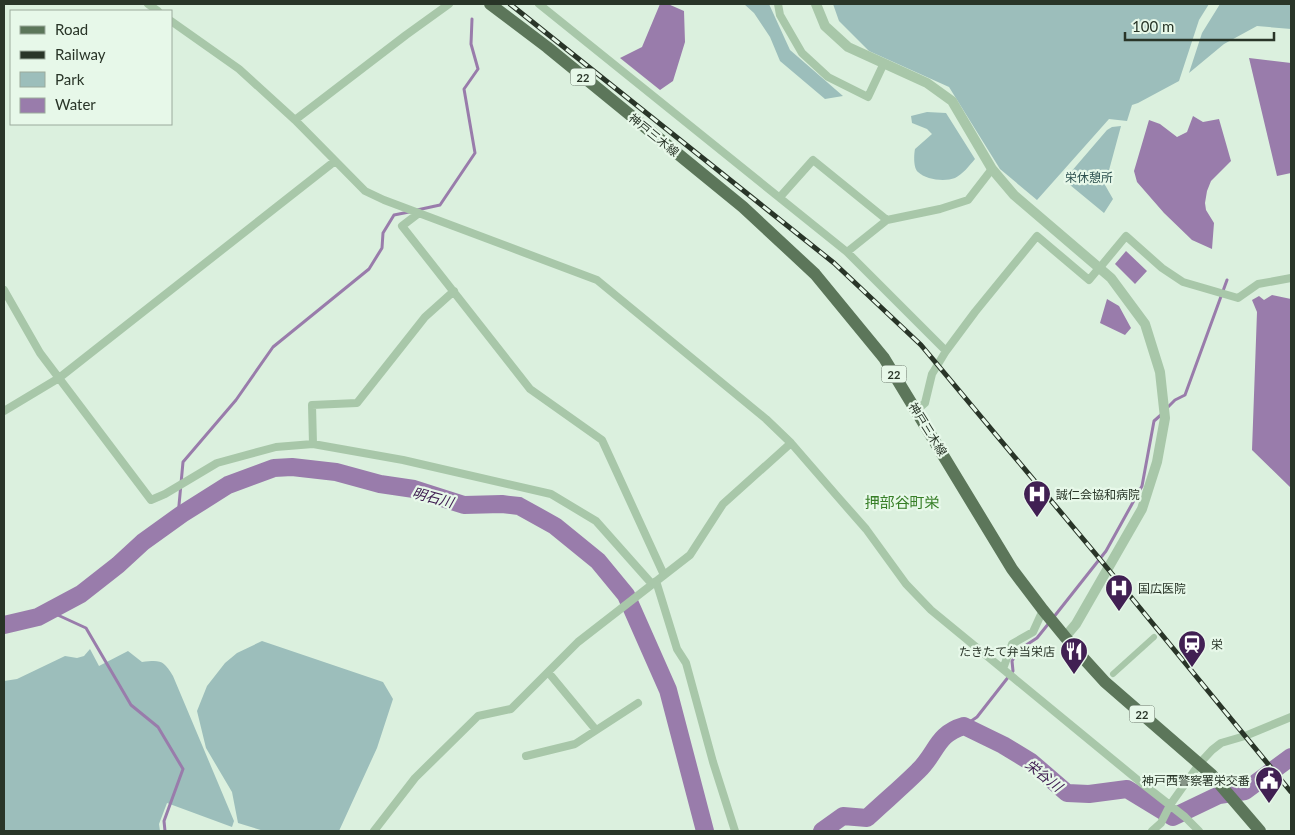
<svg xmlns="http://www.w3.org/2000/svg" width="1295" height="835" viewBox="0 0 1295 835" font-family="Lato,'Noto Sans JP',sans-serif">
<rect width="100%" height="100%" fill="#dbf0de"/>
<path fill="#9cbebb" d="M744,4H769L790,50L843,96L825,99L780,61L770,37L754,13Z
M833,4H1209L1199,20L1179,81L1138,103L1132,105L1127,121L1109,119L1037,200L1000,169L949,87L869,51L839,21Z
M1220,4H1291V29L1257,26L1224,44L1189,73L1202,33Z
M927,112L946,113L975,159C969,166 963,174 955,178C945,182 926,180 918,172C913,168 914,154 915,149L932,134L927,129L912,123L911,116Z
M1121,126L1105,185L1113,199L1104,213L1064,180L1107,130L1112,127Z
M262,641L383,682L393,699L377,748L339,831H264L238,823L232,792L206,748L197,711L207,686L225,663L237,653Z
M90,649L99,666L128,651L142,662C161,660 163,660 173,676L234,821L232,827L167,803L159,824L160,831H4V681L17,679L65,656L77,658L84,656Z"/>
<path fill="#997cab" d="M660,4H668L684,11L685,42L673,81L660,90L620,58L642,47Z
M1249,58L1291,63V173L1277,176Z
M1193,116L1203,122L1219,119L1231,161L1211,181L1207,191L1205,203L1206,210L1214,223L1212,249L1192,240L1164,213L1137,182L1134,171L1149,120L1160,124L1177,137L1187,132Z
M1126,251L1147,271L1135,284L1115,264Z
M1272,295L1291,299V488L1252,450L1257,312L1252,300L1259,296L1264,300Z
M1107,299L1119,306L1131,328L1125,335L1100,323Z"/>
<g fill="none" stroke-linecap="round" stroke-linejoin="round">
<path stroke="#997cab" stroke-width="3" d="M417,210L440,205L475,153L464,89L478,69L471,44L472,19
M1166,409L1175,400L1185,395L1227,280
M178,516L183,462L236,400L273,347L369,269L382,248L383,233L394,215L409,212
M49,611L86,628L131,705L158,727L183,769L164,821L165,831
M1053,618L1106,551L1142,486L1154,421L1162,414
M964,726L977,717L1013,671L1012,661L1020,649L1037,638L1049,623"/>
<path stroke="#997cab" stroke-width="18" d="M4,625L38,617L81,594L118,565L143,542L182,514L228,485L274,468L292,467L336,472L380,484L414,489L464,505L502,504L519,506L555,526L598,561L626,595L668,690L705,831
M822,831L843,816L867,818C884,802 902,787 918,771C937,753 936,734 964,726L1003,745L1031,762L1067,793L1089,794L1127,789L1173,817L1219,795L1245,791L1291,757"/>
<path stroke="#a8c7a9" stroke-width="6" d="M1113,674L1154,637"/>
<path stroke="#a8c7a9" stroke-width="8" d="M148,4L158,11
M539,4L847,252L946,351
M778,4L780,15L802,53L828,77L868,97L884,63
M171,21L239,69L295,120L365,191L384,200L597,280L766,419L791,443L837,496L866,529L906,584L931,610L1139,781L1185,817L1199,831
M295,120L406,35L449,4
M780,197L813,160L887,220
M419,213L402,226L530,389L602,440L664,575
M847,252L887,220L940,209L968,200L992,169
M1102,265L1126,236L1162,268L1183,282L1238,298L1258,284L1291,278
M4,290L40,353L151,500L165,494L217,463L276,447L313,444L403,460L551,494L596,521L652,584
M917,410L925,403L932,374L946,351L975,312L1037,236L1089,280L1099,268
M4,411L59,378L335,161
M313,444L312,405L357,403L425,317L454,291
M656,581L677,649L686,663L713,762L735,831
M1003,669L1012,644L1033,632L1043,610
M548,672L596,730
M526,756L575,744L638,703
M374,831L415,778L478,716L511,709L578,642L690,555L723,504L791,443
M1152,831L1161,823L1170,805L1200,763L1212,750L1221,743L1245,736L1291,717"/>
<path stroke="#a8c7a9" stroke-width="10" d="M816,4L825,26L848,47L927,83L952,101L992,169L1014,195L1111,278L1145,324L1160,372L1165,418L1157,462L1142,509L1076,624L1065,637"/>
<path stroke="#5c765a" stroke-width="12" d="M490,4L547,47L743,207L815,274L884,358L1012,569L1043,610L1075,649L1105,682L1211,774L1260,831"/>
<g stroke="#293528" stroke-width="5">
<path id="rail" d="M510,4L834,263L921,345L1094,552L1291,792"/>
</g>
<use href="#rail" stroke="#e7f8e9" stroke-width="3" stroke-dasharray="9" stroke-linecap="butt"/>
</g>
<defs>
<g id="hospital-pin" transform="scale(1.4375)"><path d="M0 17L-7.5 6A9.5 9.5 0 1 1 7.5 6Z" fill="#412053" stroke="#e7f8e9"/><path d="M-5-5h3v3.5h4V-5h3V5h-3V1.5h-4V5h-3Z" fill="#fff"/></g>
<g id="station-pin" transform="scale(1.4375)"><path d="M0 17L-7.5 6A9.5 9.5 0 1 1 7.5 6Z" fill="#412053" stroke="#e7f8e9"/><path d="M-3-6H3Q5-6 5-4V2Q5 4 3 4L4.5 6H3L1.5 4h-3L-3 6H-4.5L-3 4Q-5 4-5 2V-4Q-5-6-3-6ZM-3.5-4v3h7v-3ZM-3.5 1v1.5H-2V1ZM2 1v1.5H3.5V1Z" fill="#fff"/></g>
<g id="restaurant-pin" transform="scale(1.4375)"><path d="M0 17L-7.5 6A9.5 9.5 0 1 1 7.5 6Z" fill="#412053" stroke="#e7f8e9"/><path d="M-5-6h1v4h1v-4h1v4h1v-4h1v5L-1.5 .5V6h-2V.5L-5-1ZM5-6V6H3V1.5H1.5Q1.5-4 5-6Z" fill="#fff"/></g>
<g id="civic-pin" transform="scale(1.4375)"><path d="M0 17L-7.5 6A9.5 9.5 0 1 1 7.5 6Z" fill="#412053" stroke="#e7f8e9"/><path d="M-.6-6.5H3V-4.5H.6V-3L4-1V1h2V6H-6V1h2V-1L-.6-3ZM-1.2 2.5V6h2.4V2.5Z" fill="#fff"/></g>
</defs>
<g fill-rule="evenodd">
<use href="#hospital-pin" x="1037" y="494"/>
<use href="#hospital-pin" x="1119" y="588"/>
<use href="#station-pin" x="1192" y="644"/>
<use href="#restaurant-pin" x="1074" y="651"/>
<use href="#civic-pin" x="1269" y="780"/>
</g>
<g text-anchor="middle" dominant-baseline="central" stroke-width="4.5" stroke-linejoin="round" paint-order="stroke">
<g fill="#e7f8e9" stroke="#627062" stroke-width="1">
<rect x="570.5" y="68.5" width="25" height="17" rx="4"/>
<rect x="881.5" y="365.5" width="25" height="17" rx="4"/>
<rect x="1129.5" y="705.5" width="25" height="17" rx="4"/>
</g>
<g font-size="11" font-weight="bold" fill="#293528">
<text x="583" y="77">22</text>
<text x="894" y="374">22</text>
<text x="1142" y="714">22</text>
</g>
<g font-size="12" fill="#293528" stroke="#e7f8e9">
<text transform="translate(654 135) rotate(39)">神戸三木線</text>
<text transform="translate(928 429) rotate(58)">神戸三木線</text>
</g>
<g font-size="12" fill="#2d514f" stroke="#e7f8e9">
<text x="1089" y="177">栄休憩所</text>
</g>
<g font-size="12" fill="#293528" stroke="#e7f8e9" text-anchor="start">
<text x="1056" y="494">誠仁会協和病院</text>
<text x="1138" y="588">国広医院</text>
<text x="1211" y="644">栄</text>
<text x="1055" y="651" text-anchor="end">たきたて弁当栄店</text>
<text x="1250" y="780" text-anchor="end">神戸西警察署栄交番</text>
</g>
<g font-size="14" font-style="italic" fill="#412053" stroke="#e7f8e9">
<text transform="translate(433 497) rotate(15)">明石川</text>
<text transform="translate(1044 775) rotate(38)">栄谷川</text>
</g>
<g font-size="15" fill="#367e26" stroke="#e7f8e9">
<text x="902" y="502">押部谷町栄</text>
</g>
</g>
<rect width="1295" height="835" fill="none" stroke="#293528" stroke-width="10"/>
<rect x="10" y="10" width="162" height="115" fill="#e7f8e9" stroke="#9baa9c"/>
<rect x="20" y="26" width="25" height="8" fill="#5c765a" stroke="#9baa9c"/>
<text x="55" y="35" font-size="15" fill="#293528">Road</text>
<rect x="20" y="51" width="25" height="8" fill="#293528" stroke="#9baa9c"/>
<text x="55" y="60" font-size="15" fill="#293528">Railway</text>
<rect x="20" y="72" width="25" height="15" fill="#9cbebb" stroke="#9baa9c"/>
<text x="55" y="85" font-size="15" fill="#293528">Park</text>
<rect x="20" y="98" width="25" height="15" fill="#997cab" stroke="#9baa9c"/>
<text x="55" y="110" font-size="15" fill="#293528">Water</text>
<path d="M1125 32v8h149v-8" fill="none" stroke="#293528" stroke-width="2.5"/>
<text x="1132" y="32" font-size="15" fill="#293528" stroke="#e7f8e9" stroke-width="4" paint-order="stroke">100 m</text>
</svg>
